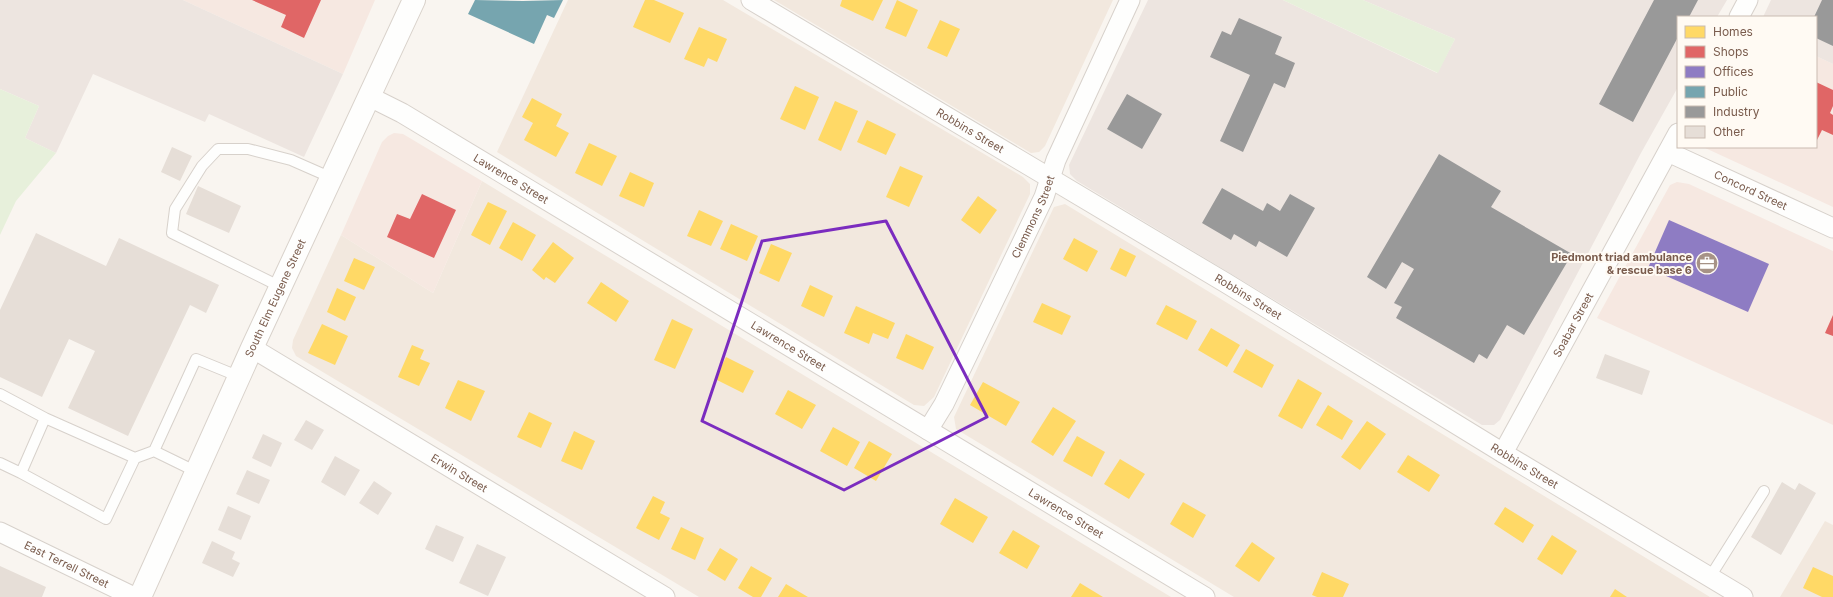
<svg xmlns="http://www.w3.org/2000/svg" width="1833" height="597" viewBox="0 0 1833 597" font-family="Inter,sans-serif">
<rect width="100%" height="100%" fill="#f9f5f0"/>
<path fill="#f2e8de" d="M568,0H723L1023,177L1030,184V194L934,397L924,406L914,405L497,152Z
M774,0H1113L1045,146L1039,152L1031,153Z
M482,181L1171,597H699L296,356L292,348L293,340L341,235L433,293Z
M1065,204L1710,597H1234L956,429L954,417L1054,207Z
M1825,521L1833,525V597H1780Z"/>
<path fill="#f6e8e1" d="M183,0H375L343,74Z
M1816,56L1833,64V207L1703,147H1816Z
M394,133L403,134L482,181L433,293L341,235L382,142L388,136Z
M1677,182L1689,184L1833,251V425L1597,318L1670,185Z"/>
<path fill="#ede5e0" d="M0,0H183L343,74L304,157L209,114L205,122L93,74L56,153L25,138L39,106L0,89Z
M1148,0H1283L1437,73L1455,39L1363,0H1727L1717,17H1678V87L1641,153L1500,420L1494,425H1482L1077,181L1070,174L1069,165Z
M1771,0H1833V64L1816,56V17H1763Z"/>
<path fill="#e7f0db" d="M1283,0H1363L1455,39L1438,73Z
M0,89L39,106L25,138L56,153L16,201L0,235Z"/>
<path fill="#ffd966" d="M645,0H654L684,13L670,43L633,27Z
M842,0H883L873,21L840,6Z
M897,0L918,10L906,37L885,28Z
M940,20L960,29L947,57L927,48Z
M699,27L727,39L717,62L708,58L704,67L684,59Z
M795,86L819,97L805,130L780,119Z
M532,98L562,114L556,126L569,133L556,157L524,140L533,123L522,117Z
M835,101L858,111L841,151L818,140Z
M867,120L896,134L886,155L857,142Z
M589,143L617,156L602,186L575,173Z
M900,166L923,176L909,207L886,197Z
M630,172L654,183L644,207L619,196Z
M978,196L997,210L980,234L961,220Z
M488,202L507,211L490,245L471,235Z
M699,210L723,221L711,246L687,236Z
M513,222L536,235L522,261L499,248Z
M731,224L758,236L747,261L720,249Z
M1074,238L1098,251L1087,272L1063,259Z
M553,242L574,258L555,283L546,277L544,280L532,270Z
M771,244L792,253L779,282L759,273Z
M1120,248L1136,256L1126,277L1110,269Z
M354,258L375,267L364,290L344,281Z
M601,282L629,301L616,322L587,303Z
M810,285L833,296L824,317L801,306Z
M337,288L356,297L345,321L327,312Z
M1042,303L1071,316L1062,335L1033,322Z
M1166,305L1197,321L1187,340L1156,324Z
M856,306L895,323L888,339L873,333L869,344L844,333Z
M672,319L693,329L675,369L654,360Z
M322,324L348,336L335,365L308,353Z
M1211,328L1240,345L1227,367L1198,350Z
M906,334L934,347L923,370L896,358Z
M412,345L424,350L420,359L430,363L419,386L398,377Z
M1246,349L1274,365L1262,388L1233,372Z
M726,357L754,371L743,393L715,379Z
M1298,379L1322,393L1302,429L1278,416Z
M458,380L485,391L471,421L445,408Z
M983,382L1020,402L1006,426L970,405Z
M788,390L816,405L802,429L775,414Z
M1328,405L1353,421L1342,440L1316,425Z
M1053,407L1076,421L1053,456L1031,442Z
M529,412L552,423L541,448L517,437Z
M1367,421L1386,434L1360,470L1341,457Z
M833,427L860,442L847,466L820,451Z
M574,431L595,441L582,470L561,461Z
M1077,436L1105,452L1092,477L1063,461Z
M869,441L892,454L876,481L854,468Z
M1408,455L1440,475L1429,492L1397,472Z
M1120,459L1145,474L1129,499L1104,484Z
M653,496L665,502L660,513L670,518L659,540L636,528Z
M955,498L988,517L973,543L940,524Z
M1183,502L1206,515L1193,538L1170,524Z
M1505,507L1534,525L1523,543L1494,524Z
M681,527L704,538L695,560L671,549Z
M1013,530L1040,546L1027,569L999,553Z
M1552,535L1577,551L1562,575L1537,559Z
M1252,542L1275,558L1259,582L1235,566Z
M720,548L738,559L725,581L707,570Z
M751,566L772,578L761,597H753L738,588Z
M1813,567L1833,576V597H1822L1803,588Z
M1322,572L1349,584L1343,597H1317L1312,595Z
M1080,583L1103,597H1071Z
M786,584L808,597H778Z
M1615,589L1627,597H1610Z"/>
<path fill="#e06666" d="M252,0H321L304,38L281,27L286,15Z
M1816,82L1833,90V106L1830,113L1833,115V135L1822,130L1816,142Z
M422,194L456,210L434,258L387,237L397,214L410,219Z
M1833,315V336L1825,333Z"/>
<path fill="#8e7cc3" d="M1669,220L1769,264L1748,312L1648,268Z"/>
<path fill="#76a5af" d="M475,0L523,1L563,0L554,18L547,15L534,44L468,14Z"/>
<path fill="#999" d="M1654,0H1698L1689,17H1678V37L1633,122L1599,104Z
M1822,0H1833V46L1816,38V17H1814Z
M1239,18L1282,37L1275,54L1295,63L1285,88L1274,83L1243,152L1220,141L1250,75L1210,57L1222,31L1231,35Z
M1127,94L1162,114L1142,149L1107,129Z
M1439,154L1501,191L1491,207L1572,254L1524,335L1507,325L1487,359L1479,354L1474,363L1396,318L1402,307L1394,303L1414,269L1402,262L1386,289L1367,277Z
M1222,188L1263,211L1267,203L1280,211L1290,194L1315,208L1287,257L1259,241L1256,247L1234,234L1231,240L1202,223Z"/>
<path fill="#e6ded7" d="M172,147L192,156L180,181L161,172Z
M198,186L241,206L229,233L186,214Z
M36,233L106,266L119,238L219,285L206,313L190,305L128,436L68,408L95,351L69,339L42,397L0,377V310Z
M1605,354L1650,371L1642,395L1596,378Z
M306,420L324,430L312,450L294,440Z
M263,434L282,443L271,467L252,458Z
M335,456L360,470L345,496L321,482Z
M247,470L270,480L259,504L236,494Z
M374,481L392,493L378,515L359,503Z
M1782,482L1795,490L1799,483L1816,493L1781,555L1751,537Z
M228,506L251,516L241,540L218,530Z
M436,525L464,537L453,562L425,549Z
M212,541L235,552L232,559L240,563L233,577L202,563Z
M477,544L506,557L488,596L459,583Z
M0,566L46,587L42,597H0Z"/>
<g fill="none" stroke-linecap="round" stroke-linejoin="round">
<g stroke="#d7d1cb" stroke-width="12">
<path id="service" d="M281,287L172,233L175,209L202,166L218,149H248L291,160L332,178
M0,394L45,418
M154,451L197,472
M135,458L106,519L21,473L45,418L135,458L154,451L196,359L240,377
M0,463L21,473
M1710,577L1764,491"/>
</g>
<g stroke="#d7d1cb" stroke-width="21">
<g id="minor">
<path id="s1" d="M751,0L1226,283L1503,453L1743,597"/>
<path d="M1739,17L1748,0"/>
<path id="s2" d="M370,97L402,113L1205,597"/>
<path id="s3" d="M1668,152L1833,228"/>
<path id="s4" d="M252,348L665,597"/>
<path id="s5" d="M928,430L944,404L1044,197L1056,160L1130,0"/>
<path id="s6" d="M1503,453L1678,133"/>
<path id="s7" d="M0,532L134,597"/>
</g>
</g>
<g stroke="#d9d2cb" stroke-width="24">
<g id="secondary">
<path id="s8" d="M140,597L252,348L414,0"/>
</g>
</g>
<use href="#service" stroke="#fefefd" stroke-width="10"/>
<use href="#minor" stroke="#fefefd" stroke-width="19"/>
<use href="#secondary" stroke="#fefefd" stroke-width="22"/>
</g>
<path fill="none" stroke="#7b2cbf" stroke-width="3" stroke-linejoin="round" d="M886,221L987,417L844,490L702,421L762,241Z"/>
<defs>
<g id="office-disc" transform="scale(1.15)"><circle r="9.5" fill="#a69286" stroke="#fffaf3"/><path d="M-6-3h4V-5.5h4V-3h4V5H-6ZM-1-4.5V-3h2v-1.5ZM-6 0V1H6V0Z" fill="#fff"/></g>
</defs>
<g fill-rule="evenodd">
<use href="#office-disc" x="1707" y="263"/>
</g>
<g text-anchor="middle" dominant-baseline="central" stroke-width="4" stroke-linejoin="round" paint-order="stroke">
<g font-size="11" fill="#7a5c4d" stroke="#fffaf3">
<text stroke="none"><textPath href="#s1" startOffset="255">Robbins Street</textPath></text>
<text stroke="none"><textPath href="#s2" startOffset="163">Lawrence Street</textPath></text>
<text stroke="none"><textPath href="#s3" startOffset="91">Concord Street</textPath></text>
<text stroke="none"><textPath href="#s5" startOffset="238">Clemmons Street</textPath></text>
<text stroke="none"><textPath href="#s1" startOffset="579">Robbins Street</textPath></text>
<text stroke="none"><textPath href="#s8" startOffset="328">South Elm Eugene Street</textPath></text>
<text stroke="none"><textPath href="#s6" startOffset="146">Soabar Street</textPath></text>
<text stroke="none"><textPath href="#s2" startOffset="487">Lawrence Street</textPath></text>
<text stroke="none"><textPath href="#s1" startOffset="903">Robbins Street</textPath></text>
<text stroke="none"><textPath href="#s4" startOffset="242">Erwin Street</textPath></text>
<text stroke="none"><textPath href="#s2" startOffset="811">Lawrence Street</textPath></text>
<text stroke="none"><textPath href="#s7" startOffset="74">East Terrell Street</textPath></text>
</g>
<g font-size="11" font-weight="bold" fill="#7a5c4d" stroke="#fffaf3" text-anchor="end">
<text x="1692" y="257">Piedmont triad ambulance<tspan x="1692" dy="13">&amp; rescue base 6</tspan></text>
</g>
</g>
<rect x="1677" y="16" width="140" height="132" fill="#fffaf3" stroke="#cabbb1"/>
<rect x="1685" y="26" width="20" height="12" fill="#ffd966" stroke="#cabbb1"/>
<text x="1713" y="36" font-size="12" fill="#7a5c4d">Homes</text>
<rect x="1685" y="46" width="20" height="12" fill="#e06666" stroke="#cabbb1"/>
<text x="1713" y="56" font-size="12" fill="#7a5c4d">Shops</text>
<rect x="1685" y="66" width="20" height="12" fill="#8e7cc3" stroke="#cabbb1"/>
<text x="1713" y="76" font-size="12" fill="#7a5c4d">Offices</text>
<rect x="1685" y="86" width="20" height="12" fill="#76a5af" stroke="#cabbb1"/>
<text x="1713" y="96" font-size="12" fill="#7a5c4d">Public</text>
<rect x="1685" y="106" width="20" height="12" fill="#999999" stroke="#cabbb1"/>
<text x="1713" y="116" font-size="12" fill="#7a5c4d">Industry</text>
<rect x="1685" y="126" width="20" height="12" fill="#e6ded7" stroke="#cabbb1"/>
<text x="1713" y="136" font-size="12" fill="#7a5c4d">Other</text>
</svg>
